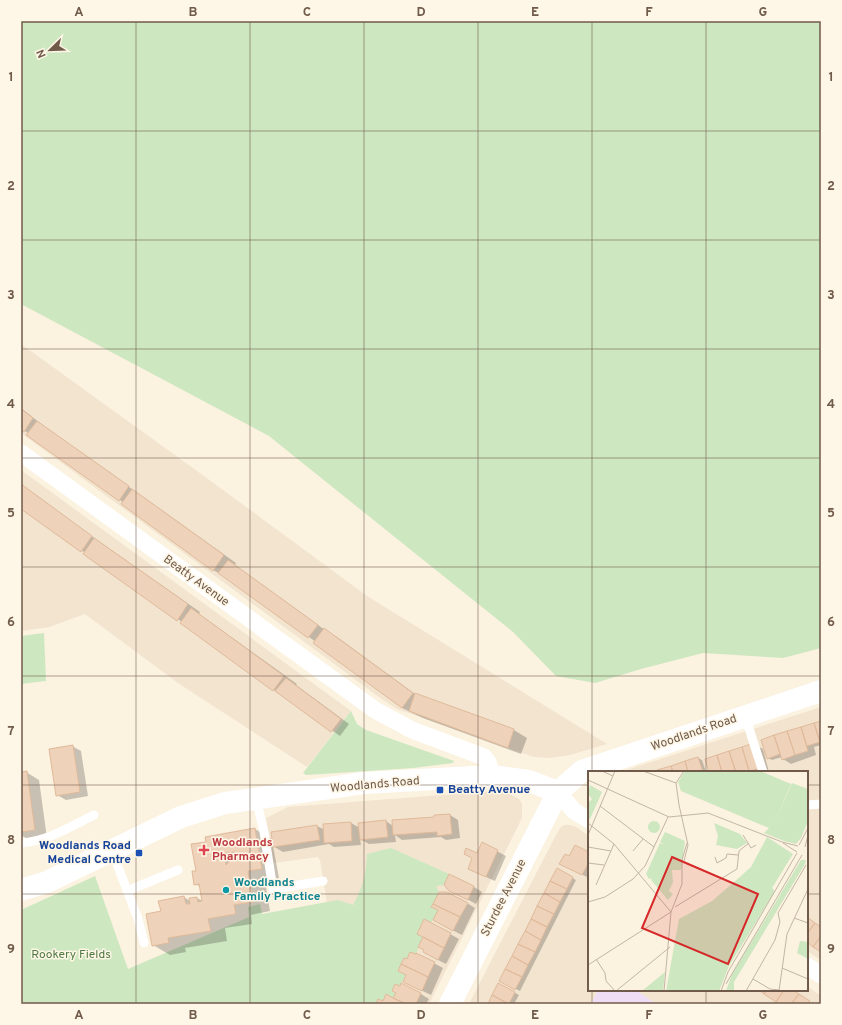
<svg xmlns="http://www.w3.org/2000/svg" width="842" height="1025" viewBox="0 0 842 1025" font-family="Overpass,sans-serif">
<rect width="100%" height="100%" fill="#fbf2e0"/>
<path fill="#f2e4cf" d="M21,344L208,479L367,596L607,744L570,755L550,758L534,757L397,709L383,700L21,433Z
M21,470L351,711L307,767L178,683L85,614L49,627L21,631Z
M821,707V960L807,951V772H620Z
M494,791L510,794L519,799L522,804V818L429,1004H301L338,900L327,903L320,860L318,857L273,863L266,818L288,807Z
M565,825H570L576,827L589,836V990H598L591,1004H469L556,835L561,827Z
M807,986L821,996V1004H656L636,990H807Z"/>
<path fill="#efddf6" d="M598,990H636L656,1004H591Z"/>
<path fill="#cde7c0" d="M21,21H821V648L783,658L703,653L641,669L595,683L556,676L513,632L269,436L21,304Z
M44,633L46,681L21,684V636Z
M351,711L357,724L366,730L454,761L453,763L413,768L306,775L303,773Z
M391,848L449,874L444,885L436,886L439,892L432,907L438,910L431,923L424,919L417,933L423,937L416,954L410,952L407,959L404,958L398,971L406,975L400,986L395,984L392,991L396,993L393,998L386,994L383,1001L378,999L376,1004H21V910L95,876L128,969L249,917L248,907L260,904L262,914L338,900L353,905C363,887 366,875 367,854Z"/>
<path fill="#0003" d="M21,408L45,427L236,563L235,565L325,630L337,637L415,694L514,730L527,738L521,754L423,718L402,708L316,642L226,577L213,570L124,503L21,428Z
M21,484L104,545L200,612L199,614L297,684L296,685L349,724L340,736L274,690L182,622L21,507Z
M821,722V745L814,747L816,755L791,764L783,759L782,757L772,760L768,758L762,740Z
M754,744L763,749L769,772H710L706,759Z
M72,746L81,751L88,796L66,800L57,795Z
M698,758L702,760L706,772H658Z
M26,772L39,780L47,838L29,840L21,835V773Z
M450,815L458,820L460,838L446,840L441,837L402,840L395,835L396,842L369,844L360,839L361,845L334,847L329,844L283,852L273,846L279,878L265,881L270,911L251,915L252,924L225,928L227,941L185,948L186,952L170,955L153,945L162,912L184,897L190,901V899L197,898L203,901L201,887L195,884L197,871L208,843L255,829L273,840L317,826L325,830L351,823L360,828L386,821L393,826Z
M482,843L506,856L495,881L477,873V854Z
M589,853V878L569,868L570,858Z
M557,870L576,880L520,991L500,981Z
M474,887L482,892L476,904L450,890Z
M467,903L475,908L462,935L442,925Z
M425,920L459,939L446,964L432,957L424,937Z
M417,954L443,968L431,995L412,986L407,975V961Z
M499,984L519,995L514,1004H489Z
M421,994L429,999L426,1004H377Z"/>
<path fill="#eed2b9" stroke="#e0ba9b" fill-rule="evenodd" d="M21,409L33,418L24,432L21,430Z
M37,421L129,486L119,501L26,435Z
M21,484L92,536L81,552L21,509Z
M132,489L224,555L213,571L121,504Z
M94,538L188,604L177,621L83,554Z
M228,560L318,625L308,638L218,573Z
M191,608L284,676L273,691L180,623Z
M324,628L413,693L402,708L313,643Z
M286,678L341,719L331,732L275,691Z
M415,693L514,729L508,748L409,711Z
M821,721V745L814,723Z
M814,723L820,742L807,746L801,727Z
M801,727L808,751L795,755L787,731Z
M787,731L795,755L782,760L774,735Z
M774,735L780,754L767,759L761,740Z
M754,743L762,768L749,771L742,747Z
M73,745L80,792L56,796L49,749Z
M742,747L749,771L736,772L729,751Z
M729,751L735,770L722,772L717,755Z
M717,755L722,772H709L705,759Z
M698,757L703,772H688L685,761Z
M685,761L688,772H673L671,766Z
M671,766L673,772H657V770Z
M27,771L35,830L21,832V772Z
M450,814L452,834L437,836V832L393,835L392,820L434,817V815Z
M386,820L388,837L360,840L358,823Z
M351,822L352,841L324,843L323,824Z
M317,825L320,840L273,847L271,832Z
M255,828L262,869L248,871L253,902L234,905L236,914L208,919L211,931L168,938L169,943L152,946L146,914L161,911L158,901L184,896L186,904H190L189,898L197,897L198,902L202,901L199,884L194,885L192,871H196L191,844L206,842L205,837ZM235,852V858H232L226,865L225,853Z
M482,842L498,850L486,877L468,869L472,858L464,854L466,848L477,853Z
M575,845L589,852V862L582,875L559,864L565,854L569,856Z
M557,868L573,877L567,889L550,881Z
M449,874L474,886L468,900L449,891L444,885Z
M550,881L567,889L560,902L544,893Z
M439,892H447L468,903L460,917L433,904Z
M544,893L560,902L554,914L537,906Z
M433,904L460,917L453,931L433,920L438,910L431,907Z
M537,906L554,914L547,927L531,919Z
M807,917L815,923L807,934Z
M424,919L451,933L444,948L417,934Z
M531,919L547,927L541,940L525,931Z
M815,923L821,927V936L813,947L807,942V934Z
M525,931L541,940L535,952L518,944Z
M821,936V952L813,947Z
M423,937L444,948L438,960L423,952L424,950L418,947Z
M518,944L535,952L528,965L512,956Z
M410,952L416,954V953L435,962L428,977L401,964L404,958L407,959Z
M512,956L528,965L522,977L505,969Z
M401,964L428,977L422,991L403,982L406,975L398,971Z
M505,969L522,977L515,990L499,981Z
M401,983L421,993L416,1004H406L393,998L396,993L392,991L395,984L400,986Z
M498,983L515,992L509,1004L492,995Z
M759,990H767L764,994Z
M767,990H784L776,1002L764,994Z
M784,990H793L799,994L791,1004H779L776,1002Z
M386,994L393,998L406,1004H376L378,999L383,1001Z
M799,994L810,1001L808,1004H791Z
M492,995L508,1004H488Z"/>
<g fill="none" stroke-linecap="round" stroke-linejoin="round">
<path stroke="#fff" stroke-width="9" d="M745,716L763,772
M256,799L264,832L273,889L323,881
M807,805L821,804
M21,843C48,841 70,827 94,815
M112,851L138,919L144,943
M127,891L178,870"/>
<path stroke="#fff" stroke-width="17" d="M21,453L375,710L412,730L484,757L488,762L492,776
M558,792L574,811L589,820
M807,966L821,975"/>
<path stroke="#fff" stroke-width="22" d="M21,890L47,882L181,817L225,803L364,783L492,776L529,781L558,792
M450,1004L558,792L582,771L821,691"/>
</g>
<path fill="none" stroke="#705a49" stroke-width="1" stroke-opacity="0.55" d="M136,21V1004M250,21V1004M364,21V1004M478,21V1004M592,21V772M706,21V772M21,131H821M21,240H821M21,349H821M21,458H821M21,567H821M21,676H821M21,785H589M807,785H821M21,894H589M807,894H821M592,990V1004M706,990V1004"/>
<g fill="#1a4fb4" stroke="#fef6e6" stroke-width="1.5">
<rect x="436" y="786" width="8" height="8" rx="2"/>
<rect x="135" y="849" width="8" height="8" rx="2"/>
</g>
<path fill="#e0444e" stroke="#fef6e6" stroke-width="1.5" d="M202 844h4v4h4v4h-4v4h-4v-4h-4v-4h4z"/>
<circle fill="#0f9aa8" stroke="#fef6e6" stroke-width="1.5" cx="226" cy="890" r="4"/>
<g text-anchor="middle" dominant-baseline="central" stroke-width="3" stroke-linejoin="round" paint-order="stroke">
<g font-size="12" fill="#705a49" stroke="#fef6e6">
<text transform="translate(196 581) rotate(36)">Beatty Avenue</text>
<text transform="translate(694 733) rotate(-19)">Woodlands Road</text>
<text transform="translate(375 785) rotate(-5)">Woodlands Road</text>
<text transform="translate(504 898) rotate(-63)">Sturdee Avenue</text>
</g>
<g font-size="12" font-weight="bold" fill="#164399" stroke="#fef6e6" text-anchor="start">
<text x="448" y="790">Beatty Avenue</text>
<text x="131" y="846" text-anchor="end">Woodlands Road<tspan x="131" dy="14">Medical Centre</tspan></text>
</g>
<g font-size="12" font-weight="bold" fill="#be3a42" stroke="#fef6e6" text-anchor="start">
<text x="212" y="843">Woodlands<tspan x="212" dy="14">Pharmacy</tspan></text>
</g>
<g font-size="12" font-weight="bold" fill="#0d838f" stroke="#fef6e6" text-anchor="start">
<text x="234" y="883">Woodlands<tspan x="234" dy="14">Family Practice</tspan></text>
</g>
<g font-size="12" fill="#517a44" stroke="#fef6e6">
<text x="71" y="955">Rookery Fields</text>
</g>
</g>
<g transform="translate(588 771)">
<rect width="220" height="220" fill="#fbf2e0"/>
<path d="M97,0H172L203,13L184,58L204,12L220,18V50L213,67L208,73L196,70L176,62L181,57L93,20L90,11ZM2,14L14,21L2,48L0,47V32L4,28L0,23ZM60 56a6 6 0 1 1 12 0a6 6 0 1 1-12 0ZM126,52L152,63L159,72L149,78L128,74L130,65ZM77,61L97,70L93,99H84L85,111L81,120L85,123L80,129L63,109L64,107L61,108L58,103L72,72L76,73L72,71ZM179,66L205,83L184,117L187,120L141,195L131,220H78L91,148L124,130L153,105L163,96ZM213,89H218L217,93L146,211V220H138L144,203ZM212,170L220,171V188L209,182ZM77,201L75,220H54Z" fill="#cde7c0"/>
<path fill="none" stroke="#c3b5a4" stroke-width="1" d="M14,0L25,5M55,0L88,12M0,9L81,46L120,42L194,71L210,75M12,35L66,76M0,52L26,73L83,141M0,64L27,0M155,64L163,77L168,74M195,72L209,81M211,74L220,57M0,76L23,80M217,76L220,64M45,80L55,68M127,86L129,92L138,87L139,83L150,84M96,90L100,74L91,34L88,12L96,0M0,92L16,94M8,114L26,73M0,131L17,126L45,108L57,95L80,46M87,136L149,98L151,80L161,72M206,147L220,152M8,188L17,202L18,210L27,220M0,194L83,141M194,197L220,208M165,208L182,218L191,219M138,213L214,84M28,220L82,176M76,220L83,141L94,113V89L99,72M133,220L140,201L209,82M158,220L187,169L192,151L190,142L218,94M191,220L199,163L220,118"/>
<path fill="#d62828" fill-opacity="0.15" stroke="#d62828" stroke-width="2" d="M84,86L170,123L140,193L54,157Z"/>
<rect width="220" height="220" fill="none" stroke="#705a49" stroke-width="2"/>
</g>
<rect width="842" height="1025" fill="none" stroke="#fef6e6" stroke-width="44"/>
<g transform="translate(50 50) rotate(247)" stroke="#fef6e6" stroke-width="3" paint-order="stroke">
<path d="M0-3L7 15L0 10L-7 15Z" fill="#705a49"/>
<text y="-6" font-size="11" font-weight="bold" text-anchor="middle" fill="#705a49">N</text>
</g>
<rect x="22" y="22" width="798" height="981" fill="none" stroke="#705a49" stroke-width="1.5"/>
<g font-size="13" text-anchor="middle" font-weight="bold" fill="#705a49">
<text x="79" y="16">A</text>
<text x="193" y="16">B</text>
<text x="307" y="16">C</text>
<text x="421" y="16">D</text>
<text x="535" y="16">E</text>
<text x="649" y="16">F</text>
<text x="763" y="16">G</text>
<text x="11" y="81">1</text>
<text x="831" y="81">1</text>
<text x="11" y="190">2</text>
<text x="831" y="190">2</text>
<text x="11" y="299">3</text>
<text x="831" y="299">3</text>
<text x="11" y="408">4</text>
<text x="831" y="408">4</text>
<text x="11" y="517">5</text>
<text x="831" y="517">5</text>
<text x="11" y="626">6</text>
<text x="831" y="626">6</text>
<text x="11" y="735">7</text>
<text x="831" y="735">7</text>
<text x="11" y="844">8</text>
<text x="831" y="844">8</text>
<text x="11" y="953">9</text>
<text x="831" y="953">9</text>
<text x="79" y="1019">A</text>
<text x="193" y="1019">B</text>
<text x="307" y="1019">C</text>
<text x="421" y="1019">D</text>
<text x="535" y="1019">E</text>
<text x="649" y="1019">F</text>
<text x="763" y="1019">G</text>
</g>
</svg>
